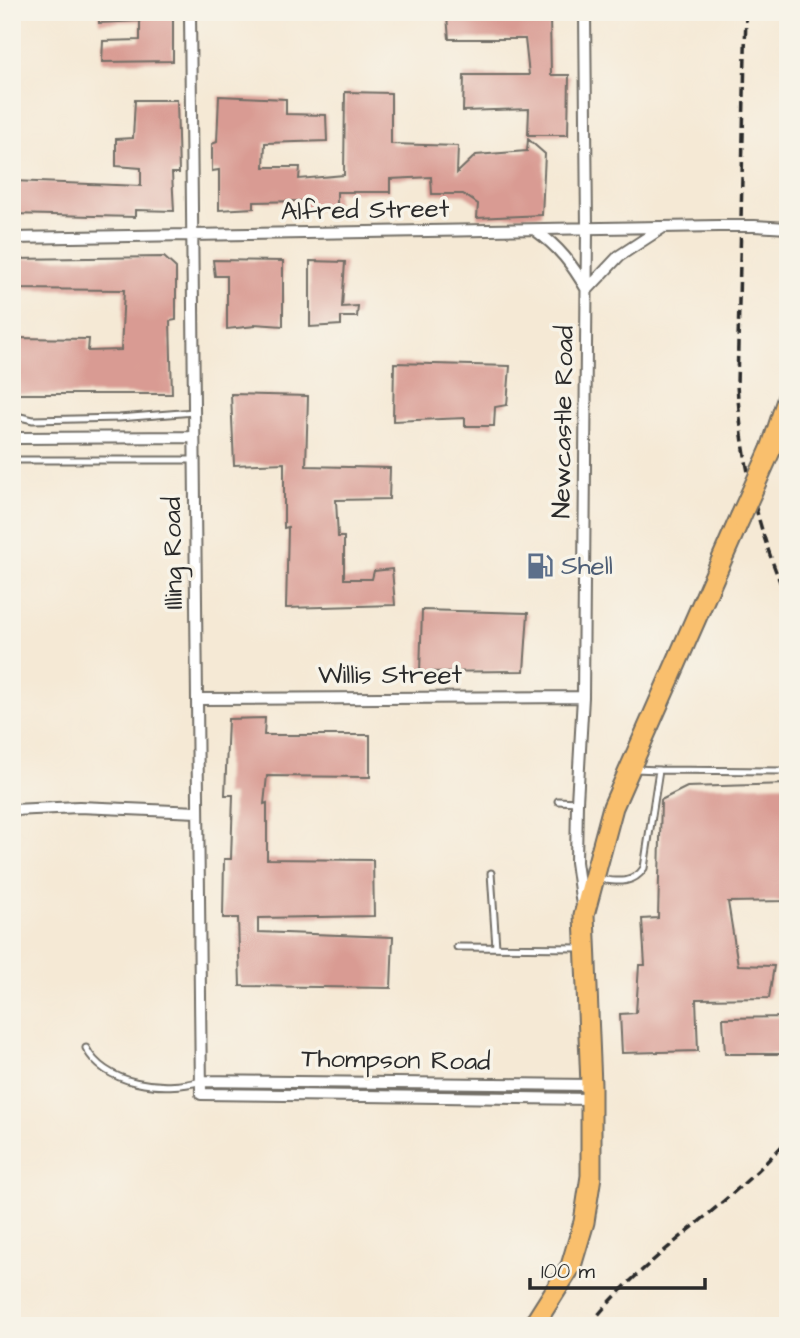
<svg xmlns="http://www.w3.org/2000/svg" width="800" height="1338" viewBox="0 0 800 1338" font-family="'Architects Daughter',sans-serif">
<rect width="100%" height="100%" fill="#f7f3e8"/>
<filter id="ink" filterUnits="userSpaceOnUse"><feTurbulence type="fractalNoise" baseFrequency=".0143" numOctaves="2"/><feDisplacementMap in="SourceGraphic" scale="14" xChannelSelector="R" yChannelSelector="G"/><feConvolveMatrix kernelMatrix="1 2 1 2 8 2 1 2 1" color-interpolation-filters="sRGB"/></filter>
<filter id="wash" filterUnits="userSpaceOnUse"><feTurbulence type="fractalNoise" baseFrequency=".00686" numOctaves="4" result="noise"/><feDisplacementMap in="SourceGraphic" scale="28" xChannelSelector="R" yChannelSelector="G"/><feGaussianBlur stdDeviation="1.57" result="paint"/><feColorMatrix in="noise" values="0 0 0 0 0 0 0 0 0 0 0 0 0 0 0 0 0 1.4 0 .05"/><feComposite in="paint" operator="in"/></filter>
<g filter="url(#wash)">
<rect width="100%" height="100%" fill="#f5e9d5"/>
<g id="blocks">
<path fill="#d99b93" d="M99,12H173V61L102,62L103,41L140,40V21L99,23Z
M447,16H550L551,75H569L568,135H528L529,109L463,111L464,75H529L525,39H449Z
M345,92L391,93V144L458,146L457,173L476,155L527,151L528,139L545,154L542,215L477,218L478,204L463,194H432L431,177L390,179V192H337V208L302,211V201L254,202V208L219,210V170L212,171V144L217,142L219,96L286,99V114L326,115L327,141L265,143L264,167H300L299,179L344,175Z
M135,100H177L179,173H172L174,211L135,210V217L12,214V181L141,186V168L116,166V139L133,138Z
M164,257L176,268V320L170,321L172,394H16L15,338L89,339L88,351L121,350L124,290L12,289V259Z
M213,260L283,261V326L255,324V326L227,329V276H215Z
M310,261L345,262L342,307L358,306L357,317H341V325L310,327Z
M394,363L510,366L507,405L495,407L494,426H465V418L393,421Z
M231,394L308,396L306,466L390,468L389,499L336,500L338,537H344V579H372L374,571L392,569L395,605L286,608L288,527L284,528V463L234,465Z
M422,610L528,613L524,671L420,672Z
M265,718L264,735H370V777L267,776L264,804L267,803V859L373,860L374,916L258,918V932L393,937L391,988L240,986L238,918H223L224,859H231L233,795H225L228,719Z
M788,784V901L728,902L738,965L774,966L769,998L696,999L698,1051L622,1053L620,1014L636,1013L639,965H645L642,919L658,918L661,800L687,787Z
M788,1017V1054H725L723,1018Z"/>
</g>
</g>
<g filter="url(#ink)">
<use href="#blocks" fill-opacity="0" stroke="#726e66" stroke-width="2"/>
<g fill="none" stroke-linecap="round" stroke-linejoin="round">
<g stroke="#726e66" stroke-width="9">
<path id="lane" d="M12,415L33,420L119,418L194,412
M12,460H194
M659,770L783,771
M558,801L577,802
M491,873L496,947
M596,879C615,881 632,886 644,868L659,770L635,769
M457,947L582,948
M86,1048C105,1085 164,1092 201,1081"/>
</g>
<g stroke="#726e66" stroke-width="14">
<path id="street" d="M190,12L201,1094L591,1099
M754,226L788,228
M535,230C559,247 572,264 587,290L619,256L662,228
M12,238L719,226
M12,436L19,438L194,437
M197,699L583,697
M12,810L79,807L198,812
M582,905L576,862L577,802L583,697L587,229L585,12
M201,1081L591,1085"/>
</g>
<g stroke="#726e66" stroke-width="23">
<path id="highway" d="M771,449L788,397
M533,1326L571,1266L584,1222L591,1176V1085L584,915L613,807L740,518"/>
</g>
<path stroke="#726e66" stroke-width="2" stroke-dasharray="2 5" stroke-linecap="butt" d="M787,714H788"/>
<use href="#lane" stroke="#fff" stroke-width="5"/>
<use href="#street" stroke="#fff" stroke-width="10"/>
<use href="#highway" stroke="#f9bf6d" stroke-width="19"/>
<path stroke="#2b2b2b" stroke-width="3.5" stroke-dasharray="10 5" stroke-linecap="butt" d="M746,12L737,385C742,459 757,532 788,600
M589,1326C646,1254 728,1208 788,1139"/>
<g stroke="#726e66" stroke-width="14" stroke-linecap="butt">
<path id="street-bridge" d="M719,226H754"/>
</g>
<g stroke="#726e66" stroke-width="23" stroke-linecap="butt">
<path id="highway-bridge" d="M740,518L771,449"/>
</g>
<use href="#street-bridge" stroke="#fff" stroke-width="10"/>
<use href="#highway-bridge" stroke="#f9bf6d" stroke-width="19"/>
</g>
</g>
<defs>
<g id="fuel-bare" transform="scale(2.1)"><path d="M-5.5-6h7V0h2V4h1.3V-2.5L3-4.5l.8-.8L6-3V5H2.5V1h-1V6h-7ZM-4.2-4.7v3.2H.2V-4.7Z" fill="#5c6f8a" stroke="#f7f3e8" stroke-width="2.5" paint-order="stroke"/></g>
</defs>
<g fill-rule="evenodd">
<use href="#fuel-bare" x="540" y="566"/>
</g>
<g text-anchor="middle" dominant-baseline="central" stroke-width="7" stroke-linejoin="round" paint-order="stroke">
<g font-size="26" fill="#2b2b2b" stroke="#f7f3e8">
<text transform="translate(365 210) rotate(-1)">Alfred Street</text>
<text transform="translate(563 422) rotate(-89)">Newcastle Road</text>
<text transform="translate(173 553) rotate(-91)">Illing Road</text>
<text x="390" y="675">Willis Street</text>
<text transform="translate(396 1060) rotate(1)">Thompson Road</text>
</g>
<g font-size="26" fill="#4e5e75" stroke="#f7f3e8" text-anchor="start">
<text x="561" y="566">Shell</text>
</g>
</g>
<rect width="800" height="1338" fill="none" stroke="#f7f3e8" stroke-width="42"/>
<path d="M530 1278v10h175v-10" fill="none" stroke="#2b2b2b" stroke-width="3.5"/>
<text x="541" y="1278" font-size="21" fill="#2b2b2b" stroke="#f7f3e8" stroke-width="5" paint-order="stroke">100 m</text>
</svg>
